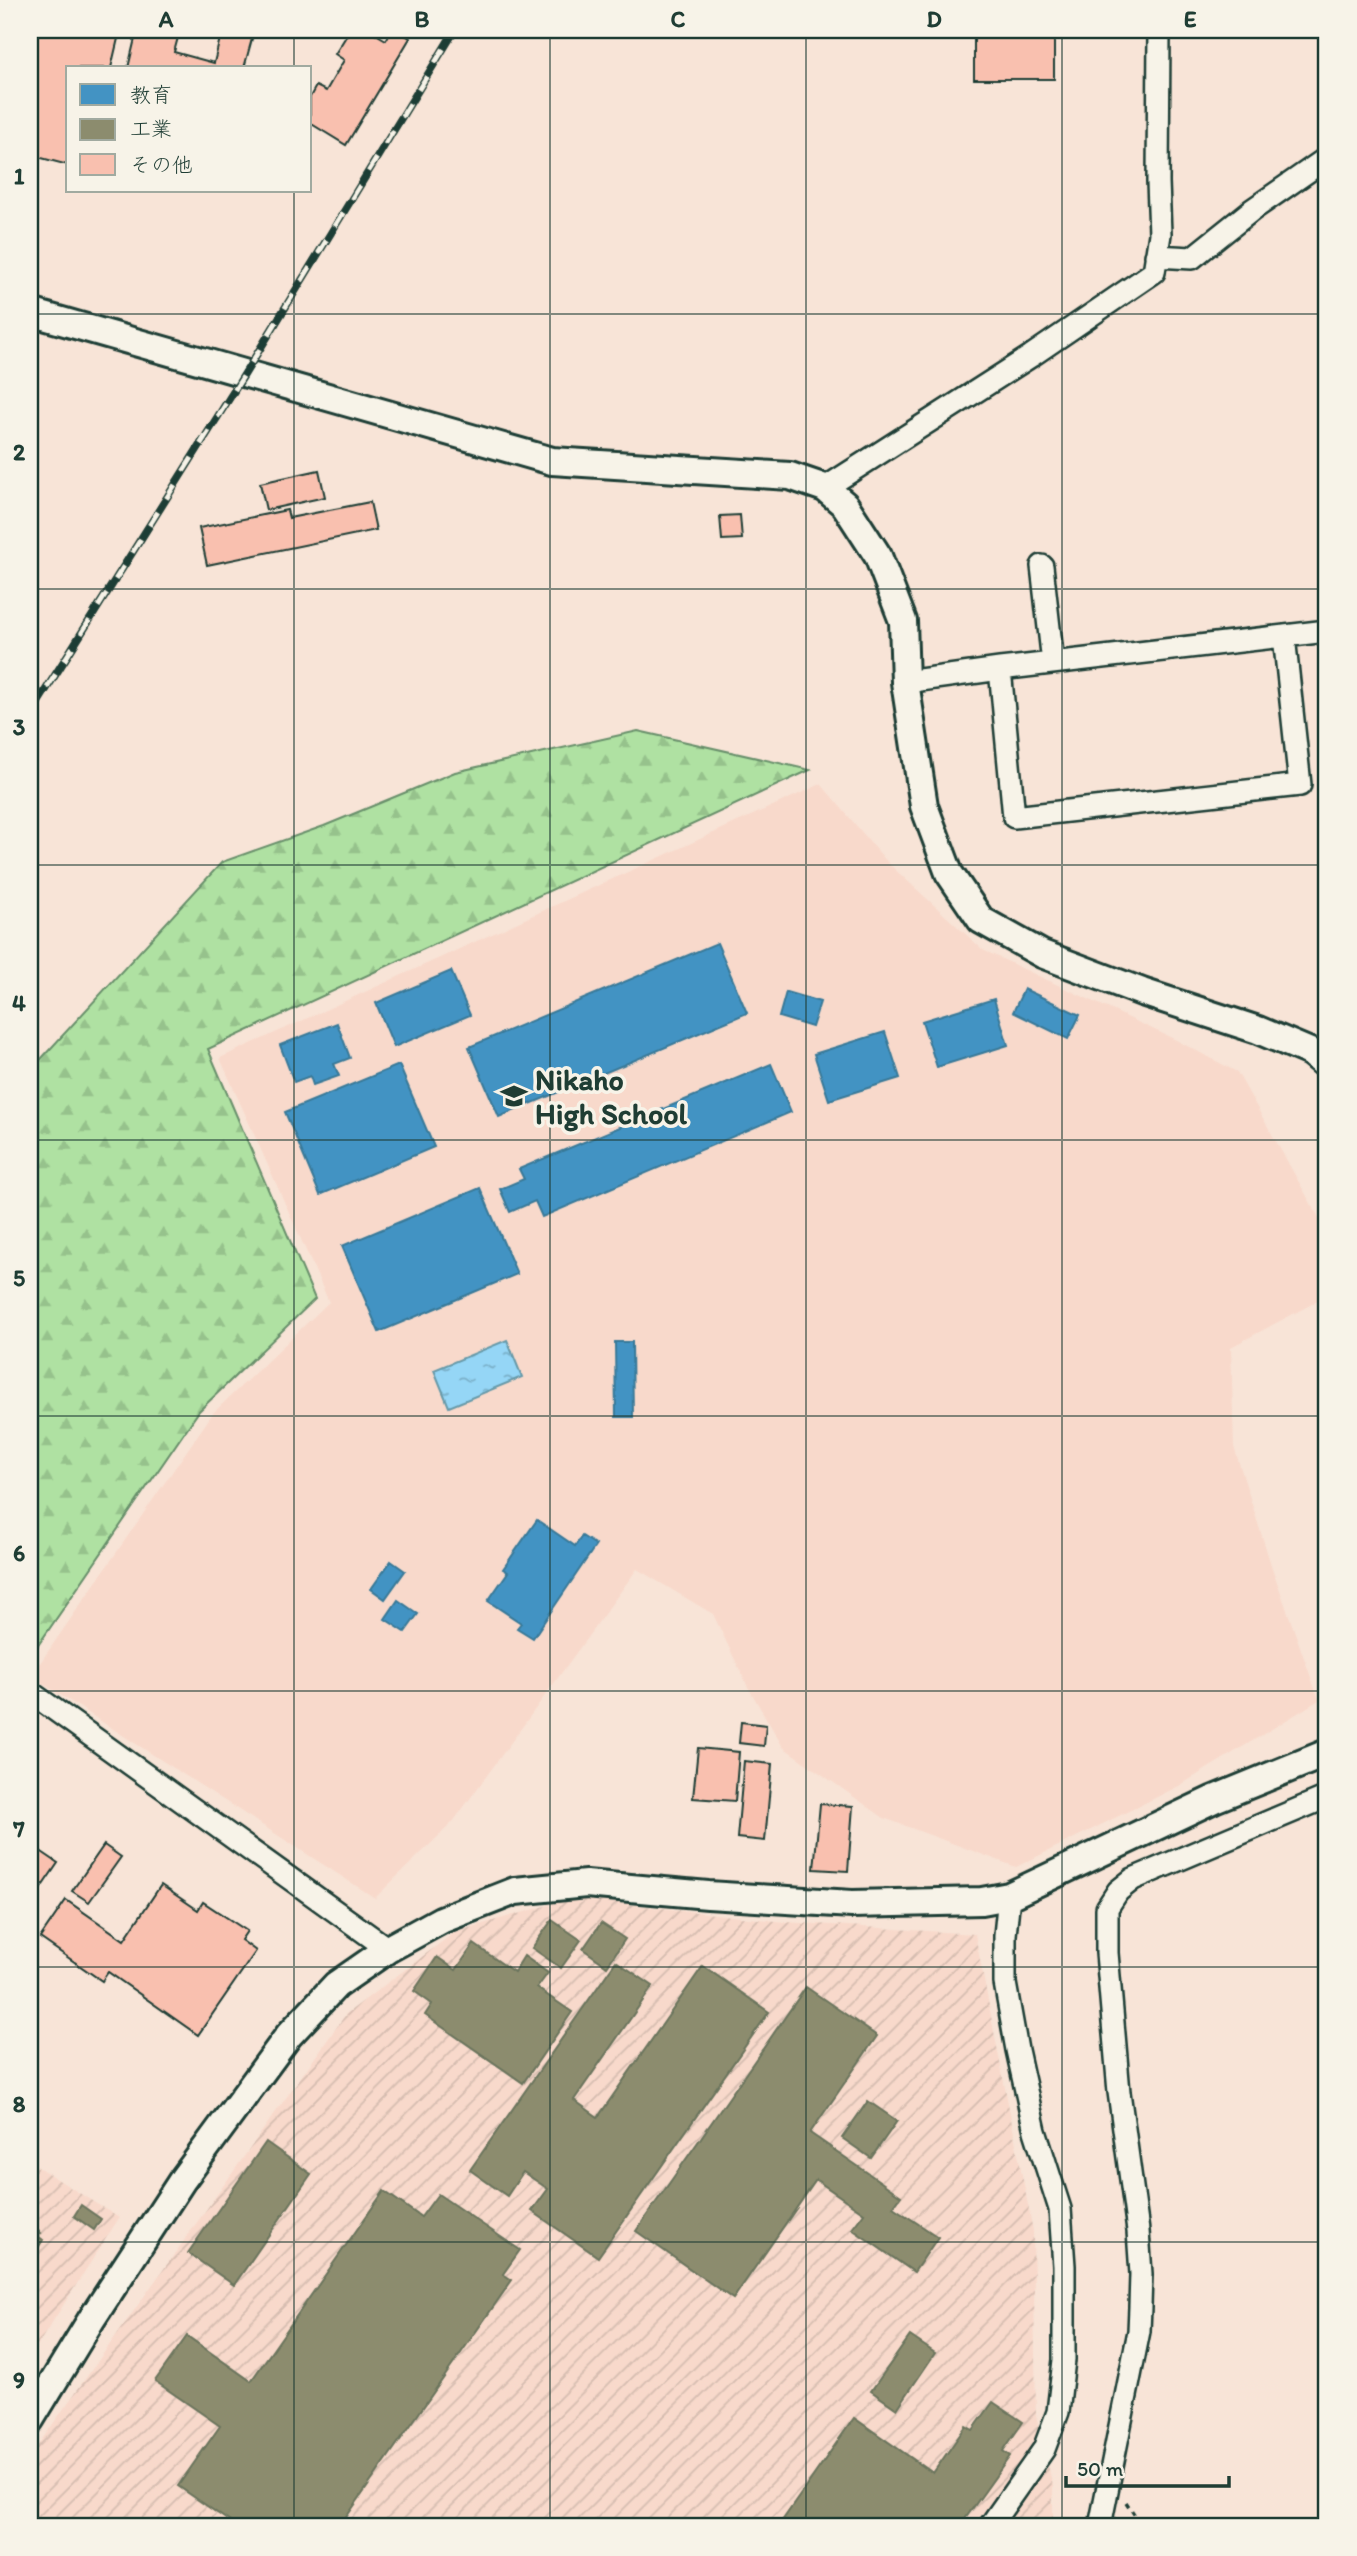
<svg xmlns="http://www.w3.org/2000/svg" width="1357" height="2556" viewBox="0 0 1357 2556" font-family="Itim,'Klee One',sans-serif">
<defs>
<pattern id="industrial-furrows" width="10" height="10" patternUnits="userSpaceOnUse" patternTransform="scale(1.75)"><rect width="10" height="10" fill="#f8d9cb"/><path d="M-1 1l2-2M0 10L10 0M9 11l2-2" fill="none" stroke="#d4bbaf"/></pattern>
<pattern id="forest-firs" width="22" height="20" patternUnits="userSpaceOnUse" patternTransform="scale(1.75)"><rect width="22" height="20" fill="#afe1a2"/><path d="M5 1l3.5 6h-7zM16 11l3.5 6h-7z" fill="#96c28c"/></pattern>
<pattern id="water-ripples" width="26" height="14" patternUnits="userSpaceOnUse" patternTransform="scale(1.75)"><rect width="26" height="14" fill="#95d6f6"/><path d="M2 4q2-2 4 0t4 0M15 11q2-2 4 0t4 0" fill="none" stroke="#79afc8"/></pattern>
</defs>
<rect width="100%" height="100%" fill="#f8e4d7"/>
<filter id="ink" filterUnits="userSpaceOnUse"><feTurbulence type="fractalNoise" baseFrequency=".0143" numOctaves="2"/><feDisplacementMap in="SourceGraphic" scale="14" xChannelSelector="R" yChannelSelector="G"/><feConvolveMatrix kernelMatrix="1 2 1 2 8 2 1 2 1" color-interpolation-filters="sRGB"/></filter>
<g filter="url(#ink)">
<path fill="#f8d9cb" d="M821,784L889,864L983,950L1174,1039L1237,1072L1327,1232V1296L1231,1347L1234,1447L1272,1568L1319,1700L1179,1786L1016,1867L884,1818L783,1747L748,1687L713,1614L637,1569L453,1822L375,1898L31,1676L213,1413L329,1302L220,1058Z"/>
<path fill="url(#industrial-furrows)" d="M573,1898L785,1922L975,1934L1033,2231L1036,2415L1053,2486V2526H30V2456L346,2014L455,1932Z
M30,2162L119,2218L30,2357Z"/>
<path fill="url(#forest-firs)" stroke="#678f6b" stroke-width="2" d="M638,731L810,770L208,1049L315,1299L199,1411L30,1657V1071L222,862L324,826L455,772Z"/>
<path fill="url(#water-ripples)" stroke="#6699a8" stroke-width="2" d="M507,1340L522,1377L449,1407L434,1370Z"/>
<path fill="#4393c3" stroke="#387998" stroke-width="2" d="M717,943L747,1013L499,1117L469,1047Z
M451,971L470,1015L394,1047L376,1003Z
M1024,989L1080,1015L1068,1039L1013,1012Z
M786,992L820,1002L812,1027L779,1017Z
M994,999L1008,1045L937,1067L922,1021Z
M337,1023L350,1058L334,1064L339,1076L313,1085L310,1076L294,1082L280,1045Z
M885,1032L900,1078L829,1100L814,1054Z
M771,1064L791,1112L542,1217L535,1201L510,1212L500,1189L524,1179L519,1169Z
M399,1065L434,1147L320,1195L285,1112Z
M480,1188L517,1274L379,1332L342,1246Z
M615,1342H632L633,1417H616Z
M537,1520L575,1546L582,1536L596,1545L533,1638L517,1628L521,1623L488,1601L508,1572L503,1569Z
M391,1561L405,1571L385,1599L371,1589Z
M398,1600L418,1614L405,1632L385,1619Z"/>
<path fill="#8c8c6e" stroke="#6b745d" stroke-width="2" d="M552,1920L581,1940L561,1968L532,1948Z
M601,1923L625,1939L607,1966L583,1949Z
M474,1944L514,1972L524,1956L548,1973L537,1988L572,2012L523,2083L425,2015L432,2004L414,1991L437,1957L456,1970Z
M616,1961L653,1986L574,2100L598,2117L703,1966L769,2012L598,2257L532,2211L548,2189L523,2172L507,2196L470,2170Z
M806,1987L877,2036L810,2133L901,2196L893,2207L938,2237L914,2272L852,2229L864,2213L816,2180L733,2299L636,2231Z
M868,2101L897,2121L871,2158L842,2138Z
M266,2142L311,2174L234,2285L188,2253Z
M384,2191L421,2217L438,2194L520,2250L503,2274L512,2280L340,2526H236L178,2486L220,2426L155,2381L187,2336L251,2381Z
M81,2205L101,2219L94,2230L74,2216Z
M30,2225L41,2233L38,2236L43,2240L30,2260Z
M910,2336L935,2353L897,2409L871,2391Z
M993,2402L1023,2422L1003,2451L1010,2456L960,2526H790L782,2521L854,2418L933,2473L966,2426L973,2430Z"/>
<path fill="#f9c0af" stroke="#1f3d34" stroke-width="2" d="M36,30H120L111,68H68V165L30,155V54Z
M137,30H180L174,52L214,63L222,30H234L253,35L244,68H128Z
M350,30H369L386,40L392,30H396L410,38L346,145L310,123V97L316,86L326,91L344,60L335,54Z
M974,30H1054V79H974Z
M319,470L325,497L266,510L260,483Z
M370,502L376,530L207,565L199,528L287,510L289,518Z
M740,515L742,539L722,540L720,516Z
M741,1722L766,1725L764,1746L739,1743Z
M698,1748L739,1752L735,1801L693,1798Z
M744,1761L772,1764L765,1841L737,1838Z
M820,1804L853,1806L848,1871L814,1869Z
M30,1844L58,1863L30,1904Z
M104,1845L121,1857L89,1902L72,1891Z
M161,1885L198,1910L203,1902L247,1931L241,1940L256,1951L198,2035L108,1972L102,1981L40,1938L66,1900L124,1940Z"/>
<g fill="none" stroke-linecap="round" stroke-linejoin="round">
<g stroke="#1f3d34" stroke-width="26">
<path id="minor" d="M1156,256L1192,258L1252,210L1327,158
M825,488L1031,356L1154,272L1160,234L1158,182L1159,30
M1042,566L1053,663
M1000,669L1014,817L1300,785L1284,636
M905,682L1000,669L1327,631
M30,1692L388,1949
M990,2526L1044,2449L1058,2412L1064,2360V2266L1060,2209L1035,2131L1017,2050L1005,1983V1935L1009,1896
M1100,2526L1139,2331L1140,2307L1141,2274L1138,2231L1119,2092L1107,1953V1908L1118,1891L1133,1879L1327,1797"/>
</g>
<g stroke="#1f3d34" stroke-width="32">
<path id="tertiary" d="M30,312L552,461L790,476L825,488L845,505L878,556L903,621L905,682L924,806L949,873L981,920L1042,954L1142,992L1258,1030L1310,1052L1327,1066
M30,2420L91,2320L183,2179L289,2035L336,1985L388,1949L441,1920L515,1891L586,1884L708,1895L852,1904L982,1901L1009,1896L1214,1799L1327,1753"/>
</g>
<path stroke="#1f3d34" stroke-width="3.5" stroke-dasharray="5 5" stroke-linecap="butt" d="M1126,2502L1142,2526"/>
<use href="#minor" stroke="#f7f3e8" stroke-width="21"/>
<use href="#tertiary" stroke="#f7f3e8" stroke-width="26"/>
<g stroke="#1f3d34" stroke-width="8">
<path id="rail" d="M30,715L244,375L455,30"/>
</g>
<use href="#rail" stroke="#f7f3e8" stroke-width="5" stroke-dasharray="16" stroke-linecap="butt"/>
</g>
</g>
<path fill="none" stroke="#1f3d34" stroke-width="2" stroke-opacity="0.55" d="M294,30V68M550,30V2526M806,30V2526M1062,30V2526M294,191V2526M30,314H1327M30,589H1327M30,865H1327M30,1140H1327M30,1416H1327M30,1691H1327M30,1967H1327M30,2242H1327"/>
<defs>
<g id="school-bare" transform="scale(2.1)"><path d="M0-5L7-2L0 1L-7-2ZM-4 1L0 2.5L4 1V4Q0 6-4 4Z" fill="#1f3d34" stroke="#f7f3e8" stroke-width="2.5" paint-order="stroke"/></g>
</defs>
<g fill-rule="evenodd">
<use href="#school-bare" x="514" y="1096"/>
</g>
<g text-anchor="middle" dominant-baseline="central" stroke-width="7" stroke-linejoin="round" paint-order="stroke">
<g font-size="30" font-weight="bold" fill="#1f3d34" stroke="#f7f3e8" text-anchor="start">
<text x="535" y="1079">Nikaho<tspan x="535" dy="34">High School</tspan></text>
</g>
</g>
<rect width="1357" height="2556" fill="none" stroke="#f7f3e8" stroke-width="77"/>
<rect x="66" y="66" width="245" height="126" fill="#f7f3e8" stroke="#a1aaa0" stroke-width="2"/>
<rect x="80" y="84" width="35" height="21" fill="#4393c3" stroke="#a1aaa0" stroke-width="2"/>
<text x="130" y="102" font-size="21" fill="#1f3d34">教育</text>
<rect x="80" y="119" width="35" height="21" fill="#8c8c6e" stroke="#a1aaa0" stroke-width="2"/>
<text x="130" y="136" font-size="21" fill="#1f3d34">工業</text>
<rect x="80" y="154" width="35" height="21" fill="#f9c0af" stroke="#a1aaa0" stroke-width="2"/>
<text x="130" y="172" font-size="21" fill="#1f3d34">その他</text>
<path d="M1066 2476v10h163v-10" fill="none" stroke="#1f3d34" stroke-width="3.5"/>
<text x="1077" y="2476" font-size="21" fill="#1f3d34" stroke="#f7f3e8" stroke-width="5" paint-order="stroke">50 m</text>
<rect x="38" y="38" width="1280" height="2480" fill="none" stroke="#1f3d34" stroke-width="2.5"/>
<g font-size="23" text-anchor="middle" font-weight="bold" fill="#1f3d34">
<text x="166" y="27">A</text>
<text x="422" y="27">B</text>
<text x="678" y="27">C</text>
<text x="934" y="27">D</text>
<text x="1190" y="27">E</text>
<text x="19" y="184">1</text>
<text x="19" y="460">2</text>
<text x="19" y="735">3</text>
<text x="19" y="1011">4</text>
<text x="19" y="1286">5</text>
<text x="19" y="1561">6</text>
<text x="19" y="1837">7</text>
<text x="19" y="2112">8</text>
<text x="19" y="2388">9</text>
</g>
</svg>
